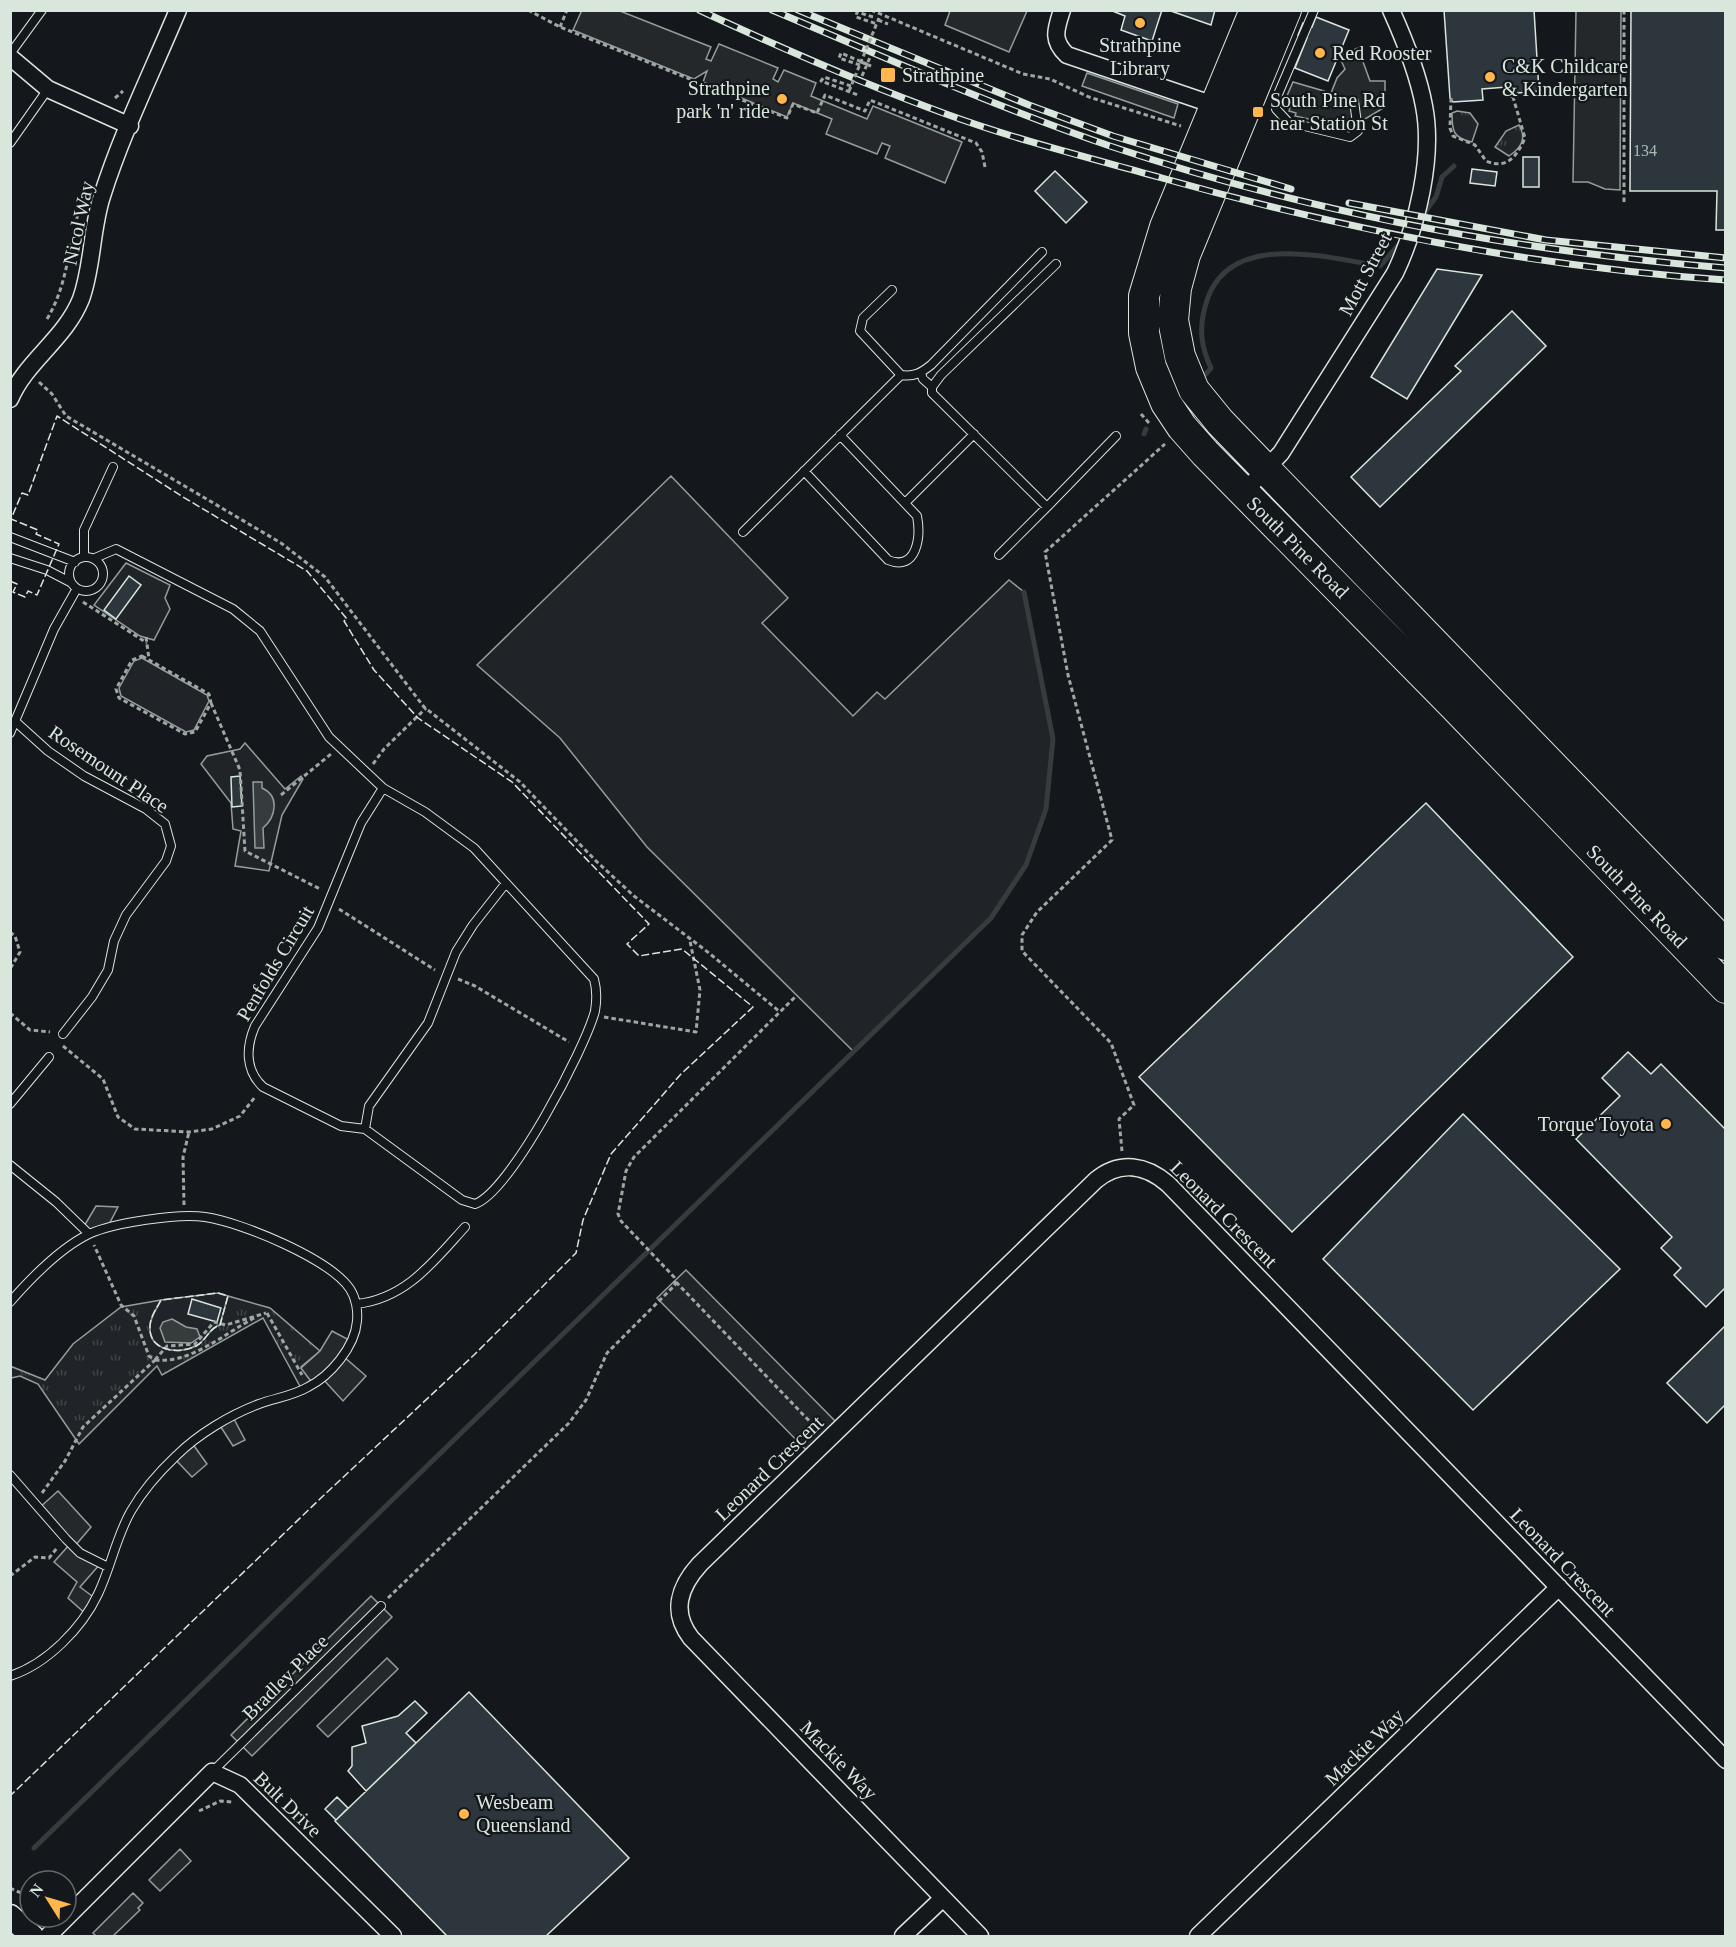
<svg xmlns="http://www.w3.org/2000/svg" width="1736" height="1947" viewBox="0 0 1736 1947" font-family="'Times New Roman',serif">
<defs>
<pattern id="park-tufts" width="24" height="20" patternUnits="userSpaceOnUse" patternTransform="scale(1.5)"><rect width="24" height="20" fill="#202428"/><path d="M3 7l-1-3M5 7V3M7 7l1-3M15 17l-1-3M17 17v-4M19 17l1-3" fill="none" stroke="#404447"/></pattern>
</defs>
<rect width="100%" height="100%" fill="#14181c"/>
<path fill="#202428" stroke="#939e99" stroke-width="1.5" d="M671,476L788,598L762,623L853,716L877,692L885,699L1009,580L1024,592L1053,739L1046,809L1026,865L993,915L854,1052L647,847L560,738L477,665Z
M126,563L170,585L165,598L170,609L154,640L140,636L94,605Z
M142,658L207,695L209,701L194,730L186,732L121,696L119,688L134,661Z
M245,743L285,789L301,776L303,779L282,815L269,871L235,866L241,831L233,829L231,803L201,764L207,756L240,749Z
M686,1270L841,1427L812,1456L657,1298Z
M218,1293L228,1296L220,1325C209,1328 206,1341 196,1346C178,1355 148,1351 150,1326C150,1317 157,1308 161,1300Z"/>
<path fill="url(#park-tufts)" stroke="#939e99" stroke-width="1.5" d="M1457,111L1470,113L1478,124L1472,142C1453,138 1452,131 1452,113Z
M1519,125C1527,139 1521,148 1509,156L1495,147L1506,131Z
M228,1296L270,1308L320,1351L301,1367L313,1384L302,1390L263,1318L162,1375L157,1366L79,1444L38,1384L20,1376L11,1378L10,1366L45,1380L73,1344L121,1307L161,1300C157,1308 150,1317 150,1326C148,1351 178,1355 196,1346C206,1341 209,1328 220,1325Z"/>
<path fill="#24282b" stroke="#939e99" stroke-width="1.5" d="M582,10L620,11L711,47L706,59L711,61L719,44L778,68L773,79L778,82L784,70L816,83L811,96L867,119L873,106L962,142L945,183L885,158L890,146L882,143L877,154L826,134L832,119L793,103L787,117L703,82L707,71L694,79L573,30Z
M950,11V10L1027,11L1009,52L945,25Z
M1576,11H1621L1620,190L1605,189L1588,182H1573Z
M1358,48L1370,81H1385V107L1350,128L1295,116L1296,113L1289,111L1292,100L1286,98L1293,82L1331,93L1337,78L1345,69L1339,56Z
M1087,73L1178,104L1174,118L1082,86Z
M96,1206L118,1207L106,1230L89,1234L83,1228Z
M332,1331L351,1341L343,1356L366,1376L343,1401L322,1378L313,1384L301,1368L320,1351Z
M233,1417L245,1440L233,1446L219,1424Z
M192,1443L207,1464L192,1477L174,1458Z
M58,1491L91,1527L74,1547L101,1563L80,1587L96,1599L87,1615L68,1598L77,1582L54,1562L70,1544L38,1509Z
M371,1596L392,1617L252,1756L231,1735Z
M387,1658L398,1669L328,1737L317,1726Z
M180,1849L191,1861L160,1891L149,1880Z
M133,1893L143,1903L138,1908L140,1910L113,1936H96L93,1933Z"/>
<path fill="#363b3e" stroke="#939e99" stroke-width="1.5" d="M253,782H262V788C280,796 276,817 263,828L264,848H255Z
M172,1319L186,1327L197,1329L200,1337L191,1343L165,1342L160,1328L163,1322Z"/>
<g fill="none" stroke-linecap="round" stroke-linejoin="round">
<path stroke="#363b3e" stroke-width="5" d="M1422,216L1436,197L1442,177L1454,166
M1206,374L1211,368C1201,347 1199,329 1205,307C1224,229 1324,257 1380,266L1401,242
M1144,434L1146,429
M34,1848L991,918L1026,865L1046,809L1053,739L1024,592"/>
</g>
<path fill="#2c363c" stroke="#d8e6dc" stroke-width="1.5" d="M1110,10H1162L1152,41L1121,30L1125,16Z
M1168,10H1215L1211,25Z
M1444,10H1534L1539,91L1518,93V97H1508L1507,87L1482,89L1483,100L1453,102L1450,98Z
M1631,10H1726V230H1716L1717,191H1630Z
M1316,17L1349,30L1328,81L1295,68L1307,38L1298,35L1303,23L1312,27Z
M1523,157H1539V187H1523Z
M1472,169L1497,172L1495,186L1470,183Z
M1055,171L1087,202L1066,223L1035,191Z
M1437,269L1482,275L1407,399L1371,377Z
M1512,311L1546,346L1380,507L1351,477L1461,371L1455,366Z
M129,576L141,585L116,619L104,610Z
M240,776L242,806L232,807L231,777Z
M1426,803L1573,957L1292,1232L1139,1077Z
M1628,1052L1651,1074L1661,1064L1726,1130V1287L1706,1307L1674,1275L1681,1268L1661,1248L1672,1237L1576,1139L1620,1096L1602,1078Z
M1463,1114L1620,1269L1473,1410L1323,1259Z
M192,1299L221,1308L217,1322L188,1314Z
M1726,1325V1404L1707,1423L1667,1383Z
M469,1692L629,1858L546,1936H447L335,1821Z
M415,1701L427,1713L406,1733L416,1743L366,1791L348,1771L352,1766V1747L366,1743L362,1726L398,1716Z
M337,1797L348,1808L336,1820L325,1809Z"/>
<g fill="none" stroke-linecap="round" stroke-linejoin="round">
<g stroke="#d8e6dc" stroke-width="10">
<path id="lane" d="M1314,10L1276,99V109L1288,122L1350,137L1358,131L1354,101
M10,54L42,10
M10,143L48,89
M1056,264L941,375L932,387V393L1047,507L1116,436
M892,290L863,318L860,331L901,375C914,377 921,373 931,365L1042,252
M921,373L923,379L932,387
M804,471L888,560C917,572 921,537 917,516L840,435
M906,502L974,434
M743,532L901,375
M10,537L75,562
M999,555L1047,507
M84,556V530L113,467
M69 574a17 17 0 1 1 34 0a17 17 0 1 1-34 0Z
M10,558L47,570L70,582
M95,558L116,549L233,609L260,631L329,737L383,788L425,812L474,848L594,979C597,990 597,999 595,1011C585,1049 510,1192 475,1204L462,1200L365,1129L341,1126L263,1087C245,1070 246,1047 255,1026L318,928L361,823L383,788
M17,723L48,751L84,776L146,809L165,824L171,846L166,861L126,915L114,941L108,970L92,997L63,1034
M10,733L54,629L76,590
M10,1104L49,1057
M365,1129L369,1106L428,1023L456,952L473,925L506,883
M10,1165L56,1202L89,1234
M10,1302C31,1278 60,1248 89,1234C113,1223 178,1213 205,1217C241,1222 330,1259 350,1289C356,1298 358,1311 357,1321C355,1347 330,1376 308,1387C293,1396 275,1398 259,1404C230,1415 198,1434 176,1456C158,1473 143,1490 131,1511C116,1537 111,1567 98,1594C82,1628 47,1664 10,1676
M356,1304C406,1299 434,1261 465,1227
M10,1475L66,1539L80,1553L108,1567
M212,1772L381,1606"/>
</g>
<g stroke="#d8e6dc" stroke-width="19">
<path id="street" d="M1062,10C1056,29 1051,40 1067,55L1223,108
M10,57L48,89L130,126
M10,399C26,361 65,339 81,299C93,266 91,230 102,196C122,133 152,72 178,10
M1244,492L1281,453L1395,273C1417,227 1434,157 1424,106C1418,73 1405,41 1391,10
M48,1936L212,1772L240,1785L393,1936
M903,1936L943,1898
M980,1936L691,1638C671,1612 679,1587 700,1564L1096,1180C1120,1160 1146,1165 1168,1184L1726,1760
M1198,1936L1559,1587"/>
</g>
<g stroke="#d8e6dc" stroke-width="25">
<path id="secondary" d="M10,1916L32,1936"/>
</g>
<g stroke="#d8e6dc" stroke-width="32">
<path id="highway" d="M1255,10L1165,227L1144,296V333L1151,367L1166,403L1182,427L1205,453L1454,706L1726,988
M1286,10L1185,255L1176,288L1173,320L1180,356L1194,390L1220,422L1726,945"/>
</g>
<path stroke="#9da8a2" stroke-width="3" stroke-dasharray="4.5 3" stroke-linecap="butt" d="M528,10L560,27L787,118L793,104L817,113L825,95L865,111L870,100L976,143L982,152L985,167
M871,10L1023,74L1050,79L1089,97L1181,126
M1624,10V204
M873,17L857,12L856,17L877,24
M878,20L888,24
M560,27L567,10
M860,65L839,58L841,53L871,66
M862,76L871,55
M851,86L824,77L821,81L858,95
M115,98L123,91
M1451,98L1450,128L1453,136L1475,145L1486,161C1507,170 1517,156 1525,138L1513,97
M47,319C67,286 68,250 78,214
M39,382L52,394L66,416L281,543L325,577L424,707L520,782L595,860L634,896L709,953L780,1012
M1141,414L1149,423
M83,602L147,643
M146,637L149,659
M142,656L209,694L211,703L195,732L185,734L119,698L116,689L132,660Z
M211,703L240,770L245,851L320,889
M373,764L384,749L426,708
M281,795L331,754
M339,909L435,970
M10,932L15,936L20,952L10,969
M458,979L475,986L569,1042
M10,1013L30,1030L50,1032
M604,1017L696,1032L700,990L690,941
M63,1046L103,1079L118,1117L135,1129L189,1132L212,1129L240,1116L255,1097
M1122,1151L1119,1119L1134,1105L1111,1043L1022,951V935L1037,912L1112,840L1068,675L1045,552L1165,444
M184,1205L183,1157L189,1132
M676,1282L816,1428
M267,1313L302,1375
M155,1360L167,1346L195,1344L214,1322L226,1325L266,1313
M155,1360C191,1364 225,1333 256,1317
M42,1493L65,1461L83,1427L155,1360L149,1356L134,1316L121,1305L94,1245
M10,1576L35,1557L49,1558L57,1548
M388,1598L569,1423L586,1400L607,1353L675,1285L674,1277L621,1221L618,1214L626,1171L634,1157L796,996
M199,1811L220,1801L232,1802
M10,1888L30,1897"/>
<use href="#lane" stroke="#14181c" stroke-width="8"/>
<use href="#street" stroke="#14181c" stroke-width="16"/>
<use href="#secondary" stroke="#14181c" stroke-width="22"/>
<use href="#highway" stroke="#14181c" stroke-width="30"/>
<g stroke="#d8e6dc" stroke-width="7">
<path id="rail" d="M699,10C781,48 863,84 946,114C1017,140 1090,158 1162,178C1347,230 1534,267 1726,280
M772,10C884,57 996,107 1110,146C1310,213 1516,251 1726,268
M798,10L1029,105L1113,136L1291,189
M1349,203L1546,240L1726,258"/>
</g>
<use href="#rail" stroke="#14181c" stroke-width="4.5" stroke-dasharray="14" stroke-linecap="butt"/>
<path stroke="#9da8a2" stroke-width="3" stroke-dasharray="4.5 3" stroke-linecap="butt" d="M861,62L871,66
M849,91L879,18"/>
<path stroke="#d8e6dc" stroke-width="1.5" stroke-dasharray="8 3" stroke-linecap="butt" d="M10,581L17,584L13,592L25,597L28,591L37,595L59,544L36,534L38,530L11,519L22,493L28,495L57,416L183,497L307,571L347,619L344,621L374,670L418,718L512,782L649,924L627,944L639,956L682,949L753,1007L681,1074L611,1154L583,1220L576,1253L474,1355L322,1497L10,1796
M218,1293L228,1296L220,1325C209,1328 206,1341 196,1346C178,1355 148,1351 150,1326C150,1317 157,1308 161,1300Z"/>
</g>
<g fill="#ffb74d" stroke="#14181c" stroke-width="2">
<circle cx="1140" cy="23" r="6"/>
<circle cx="1320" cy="53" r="6"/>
<rect x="880" y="67" width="16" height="16" rx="3"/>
<circle cx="1490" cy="77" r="6"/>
<circle cx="782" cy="99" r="6"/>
<rect x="1252" y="106" width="12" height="12" rx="3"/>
<circle cx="1666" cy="1124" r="6"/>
<circle cx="464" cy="1814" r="6"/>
</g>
<g text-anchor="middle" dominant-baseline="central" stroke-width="4.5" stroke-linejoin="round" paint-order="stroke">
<g font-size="16" fill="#adbab4">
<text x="1645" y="150">134</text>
</g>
<g font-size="20" fill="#d8e6dc" stroke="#14181c" text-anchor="start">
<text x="1140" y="45" text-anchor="middle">Strathpine<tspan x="1140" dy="23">Library</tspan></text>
<text x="1332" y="53">Red Rooster</text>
<text x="1502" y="66">C&amp;K Childcare<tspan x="1502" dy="23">&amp; Kindergarten</tspan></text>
<text x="902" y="75">Strathpine</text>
<text x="770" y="88" text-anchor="end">Strathpine<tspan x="770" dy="23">park 'n' ride</tspan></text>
<text x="1270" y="100">South Pine Rd<tspan x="1270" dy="23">near Station St</tspan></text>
<text x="1654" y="1124" text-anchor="end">Torque Toyota</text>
<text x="476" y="1802">Wesbeam<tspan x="476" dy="23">Queensland</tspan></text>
</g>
<g font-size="20" fill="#d8e6dc" stroke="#14181c">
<text transform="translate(78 223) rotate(-78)">Nicol Way</text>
<text transform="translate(1365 274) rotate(-62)">Mott Street</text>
<text transform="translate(1298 547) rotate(45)">South Pine Road</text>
<text transform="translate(109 769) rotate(34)">Rosemount Place</text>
<text transform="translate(1637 896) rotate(46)">South Pine Road</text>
<text transform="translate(275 963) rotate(-59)">Penfolds Circuit</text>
<text transform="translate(1224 1214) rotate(45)">Leonard Crescent</text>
<text transform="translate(769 1468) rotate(-44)">Leonard Crescent</text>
<text transform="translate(1563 1562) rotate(46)">Leonard Crescent</text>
<text transform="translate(285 1677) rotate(-45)">Bradley Place</text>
<text transform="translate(1364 1747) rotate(-44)">Mackie Way</text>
<text transform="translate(839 1760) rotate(46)">Mackie Way</text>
<text transform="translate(288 1804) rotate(44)">Bult Drive</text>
</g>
</g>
<rect width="1736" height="1947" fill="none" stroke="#d8e6dc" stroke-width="24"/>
<g transform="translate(48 1899) rotate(307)"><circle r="28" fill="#14181c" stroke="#626a69" stroke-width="1.5"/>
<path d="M0-4.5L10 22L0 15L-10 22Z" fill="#ffb74d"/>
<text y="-9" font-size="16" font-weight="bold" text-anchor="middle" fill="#d8e6dc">N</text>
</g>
</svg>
